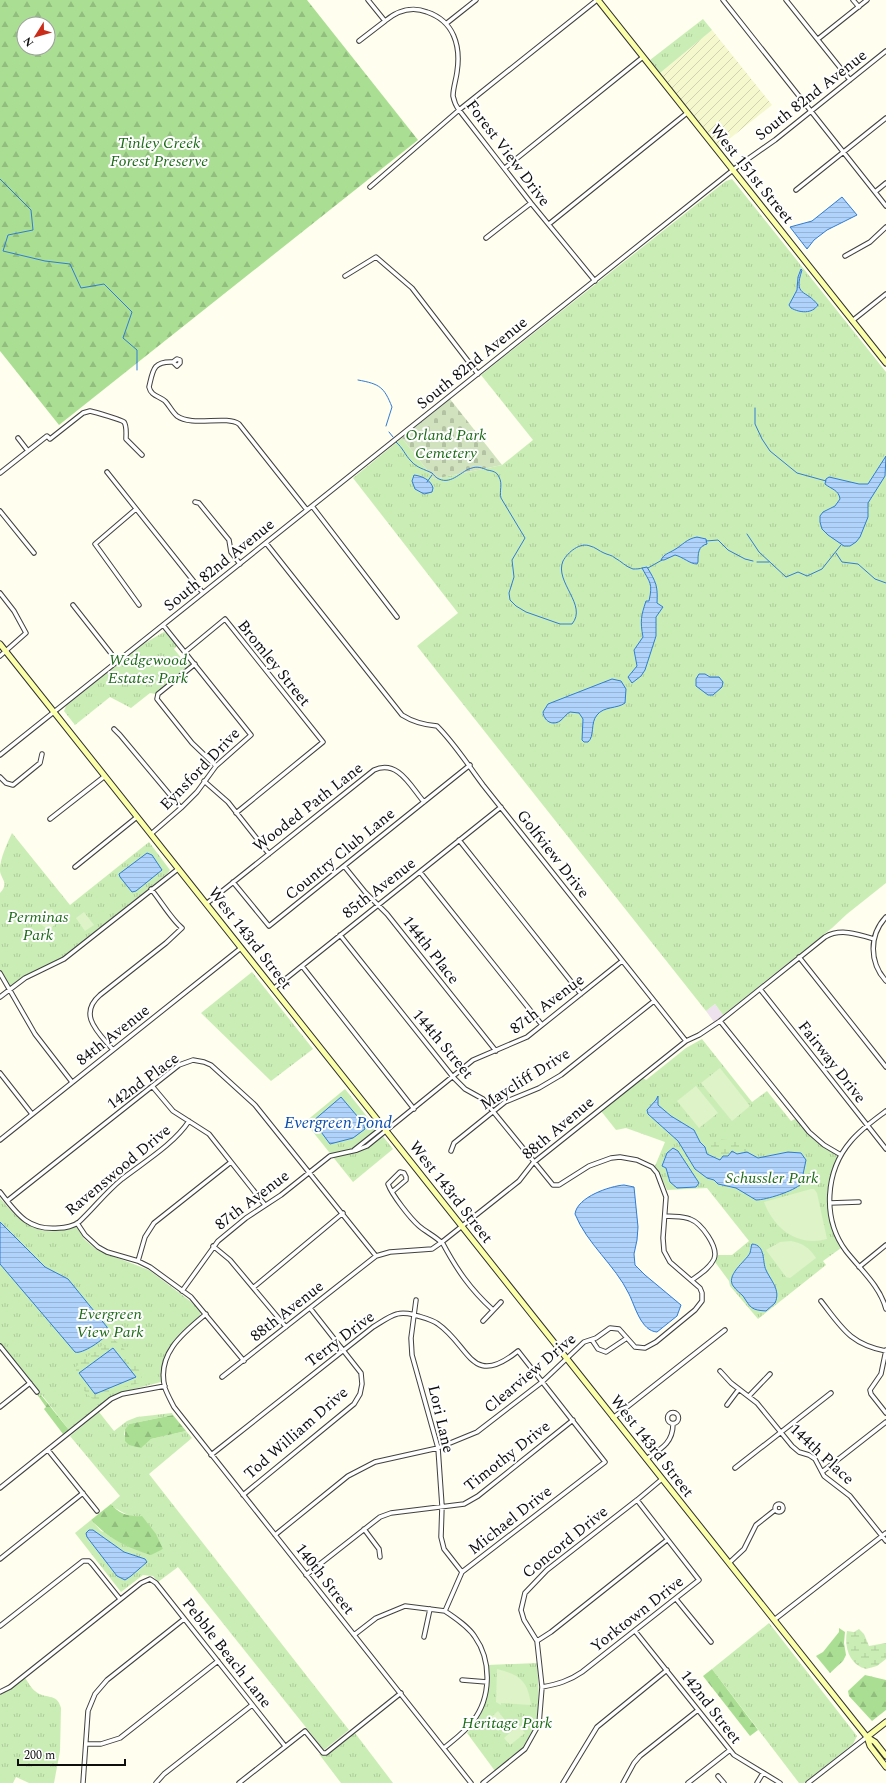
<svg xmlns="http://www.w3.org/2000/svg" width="886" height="1783" viewBox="0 0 886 1783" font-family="Spectral,serif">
<defs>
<pattern id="farmland-furrows" width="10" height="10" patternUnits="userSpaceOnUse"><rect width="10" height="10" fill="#f5f8cc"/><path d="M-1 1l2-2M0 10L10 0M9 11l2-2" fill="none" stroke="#d1d3ae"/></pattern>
<pattern id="grass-tufts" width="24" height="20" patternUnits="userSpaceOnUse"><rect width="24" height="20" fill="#caedb5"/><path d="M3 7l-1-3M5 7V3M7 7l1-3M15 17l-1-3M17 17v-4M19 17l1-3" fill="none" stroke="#acca9a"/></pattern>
<pattern id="forest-firs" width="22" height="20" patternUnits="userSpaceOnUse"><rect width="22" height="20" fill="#aadf93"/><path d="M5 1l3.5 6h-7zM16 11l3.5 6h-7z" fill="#91be7e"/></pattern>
<pattern id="wetland-marsh" width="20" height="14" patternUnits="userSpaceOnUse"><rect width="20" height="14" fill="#caedb5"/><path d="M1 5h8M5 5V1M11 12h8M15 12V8" fill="none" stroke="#acca9a"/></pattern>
<pattern id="cemetery-stones" width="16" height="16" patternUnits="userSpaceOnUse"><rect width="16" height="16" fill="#d1e3be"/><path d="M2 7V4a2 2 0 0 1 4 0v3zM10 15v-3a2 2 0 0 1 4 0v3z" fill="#b2c2a2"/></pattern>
<pattern id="water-rules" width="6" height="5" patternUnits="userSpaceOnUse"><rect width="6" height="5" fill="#afd3fb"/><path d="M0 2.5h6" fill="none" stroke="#95b4d6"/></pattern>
</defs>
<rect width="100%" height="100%" fill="#fffeef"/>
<path fill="#ede2ed" d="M715,1004L723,1015L714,1022L706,1011Z"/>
<path fill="url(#farmland-furrows)" d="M712,30L772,105L719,147L660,73Z"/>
<path fill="url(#grass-tufts)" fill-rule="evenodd" d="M703,19L712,30L660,73L650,60Z
M732,179L886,372V883L847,914L832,928L723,1015L715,1004L706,1011L417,646L458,613L353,478L402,438L434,479L502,465L533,440L481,375L726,181Z
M164,632L167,634L177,646L174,649L183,660L186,658L190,662V666L156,694L150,693L131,708L110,697L75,725L64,711L66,706L145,643Z
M12,833L70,905L149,842L170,870L167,874L63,957L26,976L10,986L0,971V893C10,882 0,879 0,870C0,858 7,844 12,833Z
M252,972L313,1049L271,1081L201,1013Z
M702,1039L752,1102L767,1091L791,1121L795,1119L813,1139L837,1156C836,1165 831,1174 829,1183C824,1206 831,1228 841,1248L823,1261L826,1265L758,1319L730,1286L729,1281L715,1262L718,1255H732L749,1241L707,1188L667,1190L659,1172L655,1166L665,1142L626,1128L616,1130L601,1111L643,1078L646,1080L686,1048Z
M345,1089L393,1149L353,1182L305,1122Z
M0,1198C15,1216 30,1233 56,1231C63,1230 70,1227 77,1227L84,1239L97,1250L149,1270L190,1301L201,1311L200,1316C183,1330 166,1343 162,1367C161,1372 162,1377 161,1382L122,1392L109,1398L69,1430L42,1395L39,1397L36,1394L38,1391L0,1343Z
M99,1412L114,1431L127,1421L137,1417L172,1413L173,1415L129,1424L125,1429L124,1435L146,1442L151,1439L186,1431L192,1438L149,1474L349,1730L324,1750L178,1567L158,1582L153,1576L143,1575L121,1592L75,1533L91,1520L101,1531L160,1550L163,1549L131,1517L113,1507L111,1504L120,1496L70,1436ZM93,1530L124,1552L145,1559L147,1562L131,1576H117L109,1566Z
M769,1623L857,1736L853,1744L804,1783H799L712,1669Z
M537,1663C539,1692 543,1727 522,1749C514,1757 504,1764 495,1771L467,1733C485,1715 493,1689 488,1665Z
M25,1678C28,1682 31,1688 35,1691C45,1700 57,1692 61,1708L60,1751L54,1783H29L16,1777L13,1783H0V1695L8,1691Z
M355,1733L393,1783H341L319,1754L326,1756Z"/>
<path fill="url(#forest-firs)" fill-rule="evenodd" d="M0,0H307L418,140L59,425L0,351ZM24,24H48V48H24Z
M41,1395L69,1430L63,1434L44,1409L46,1407L39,1397Z
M173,1415L186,1431L151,1439L141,1448L129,1445L125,1441V1429L129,1424Z
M111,1504C118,1514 131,1517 142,1516L156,1534L163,1549L151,1555C127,1548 108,1538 91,1520Z
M839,1628L845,1632L844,1643L846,1655L843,1661L830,1673L816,1656L823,1652L839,1632Z
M712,1669L758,1730L750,1736L703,1676Z
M865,1675L886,1680V1710L872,1721L849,1696L848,1691Z"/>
<path fill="url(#wetland-marsh)" d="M717,1139L737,1141L755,1155L744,1152L737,1154L734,1151L720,1160L709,1156L700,1140H706L710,1142Z
M112,1338C122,1345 143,1369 142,1381L140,1383L119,1388L100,1399L95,1400L91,1398L81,1387L83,1385L76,1374V1367L82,1361Z
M859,1629L864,1634L869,1646L886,1643V1659L877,1666L866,1669C849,1664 844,1647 847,1631L854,1632Z"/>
<path fill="url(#cemetery-stones)" d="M450,399L502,465L434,479L402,438Z"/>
<path fill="#def3c8" d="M52,909L59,921L49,930L40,924L39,918L42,912Z
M84,912L94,925L85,931L76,918Z
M720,1068L750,1106L732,1121L701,1083Z
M696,1086L718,1113L699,1128L677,1101Z
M811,1189H814L817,1193L827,1239C798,1247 774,1229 764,1202Z
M791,1241C802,1243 810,1248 816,1258L790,1278L786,1277L766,1250L780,1242Z
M497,1669C520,1675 528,1681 531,1705L501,1703V1705L496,1702Z
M498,1711L508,1724L498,1731L489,1719Z
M519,1725L525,1733L510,1745L504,1738Z"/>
<path fill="url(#water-rules)" stroke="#307cd8" d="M842,197L857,215L827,230L814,240L807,249L790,227L812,221Z
M801,269L802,270C793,297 806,289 818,305C812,314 800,313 791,308L789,305L797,290L798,277Z
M886,456L885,476L868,503V517L860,537L856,542L850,546H844L828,535L822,529L820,522V516L823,512L835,506L840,499C839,490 831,489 825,484L826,479L829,477L859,484H868Z
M414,475C422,476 431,480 433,488L432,492L424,494L415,489L412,481Z
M697,537L706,539L707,544C698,546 698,554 698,562L697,564C690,564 683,557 675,555L664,560H661C664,554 669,553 674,550C683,545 686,539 697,537Z
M647,567C656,582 658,586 657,603L663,607L656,617V636L645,670L641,676L632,683L628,677L637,666L634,650L643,637C640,621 641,616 646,601H649C653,583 650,583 642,568Z
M699,674H705L710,677H719L723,682L722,687L713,695H708L696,686V679Z
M612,679L621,681L626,689L625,703C617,709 604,706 597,715C590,723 595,736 588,742H584L582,740L583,719L579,713L570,712C566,714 564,718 560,721C552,726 544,721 543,712L548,704Z
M147,853L152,855L162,870L136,891L132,892L120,877L119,874Z
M658,1096V1105L671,1116L694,1130L700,1142L705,1147L707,1154L720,1160L723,1156H728L732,1151L737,1154L747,1152L758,1158L788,1152L801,1153L806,1160L801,1184C794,1191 766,1200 756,1200L736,1188L718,1184L714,1180L707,1178L695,1169L678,1141L648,1114L647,1110L656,1100Z
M341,1097L363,1123L365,1129L353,1138L330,1144L313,1121Z
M673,1148L678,1151L699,1183L696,1187L677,1188L670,1182L666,1168L662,1166L667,1153Z
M624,1185L634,1187L638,1227L637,1240L634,1254L635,1265L645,1275L681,1305L677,1316L657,1332C641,1331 635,1306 629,1294C615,1265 587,1244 575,1214C577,1197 610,1186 624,1185Z
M0,1222L45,1267L68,1279L107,1327L108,1332C106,1339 81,1355 75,1352L0,1264Z
M752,1244C766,1245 762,1262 766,1270C771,1281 781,1290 775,1303L766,1311C751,1310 751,1308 743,1296C740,1293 736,1290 734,1287C724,1276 746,1261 750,1253C751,1249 751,1247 752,1244Z
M113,1348L136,1377L95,1394L79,1373Z
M89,1530H93L124,1552L145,1559L147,1562L131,1576L125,1580L117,1576L87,1537L86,1533Z"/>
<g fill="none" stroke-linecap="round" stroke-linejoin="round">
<path stroke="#307cd8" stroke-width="1" d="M0,179L31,210L33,230L8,235L3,251L45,261L70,264L81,288L104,284L132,312L123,338L137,350V370
M358,380C380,384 384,387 392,407L386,426
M755,408V424L762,439L770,451L797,473L826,481
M389,432L393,437
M396,442C403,448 405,455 411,461C417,468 424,469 432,473C434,475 436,478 439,479C452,485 462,470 472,468C477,466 483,468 487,470C493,471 497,472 499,477C503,484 499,491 501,498L525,538L512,560L514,577L509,593L510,600L516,606L526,612L560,624H572C588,605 554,582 563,561C568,552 580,542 590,546C595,547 599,551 604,553C608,555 612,555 615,558C621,561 626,567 633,569C636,569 640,569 642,568
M427,482L432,475
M747,534L759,552L786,577L798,572L807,576L822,569L841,545
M706,541L718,540L728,550L745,559L753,561
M836,553L842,562L858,564L875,579L886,583
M757,562H769
M648,568L662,560"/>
<g stroke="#414141" stroke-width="5.5">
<path id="street" d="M368,0L385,21C397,11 412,6 427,12C454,21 461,46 457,72C456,80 453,88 453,96C454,101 456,106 459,110L531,203L595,281
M723,0L886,206
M786,0L850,80
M853,0L859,7
M447,23L476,0
M818,39L867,0
M359,41L385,21
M505,168L643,57
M370,187L459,110L597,0
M796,190L886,118
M875,192L886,183
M549,224L687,113
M486,238L531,203
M845,256L870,242L886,227
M345,276L376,257L412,288L478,374
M852,321L886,294
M173,362L177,359L180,360V363L177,366L173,362C153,361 153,370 149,387C151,396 159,396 165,401C169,405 172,412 177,416C192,427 226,415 239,424L307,510
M18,438L28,451
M107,472L203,593
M0,473L47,436L50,439L83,413L90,411C95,412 122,420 124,422C127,426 126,434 126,439L142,455
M195,502L199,503L229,540L231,552L240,564
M312,506L397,617
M136,509L95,544L139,605
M0,511L34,553
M266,543L402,715C413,722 425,725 437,726C455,744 468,765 483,785L686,1041
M0,593L14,611L26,633L0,656
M73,605L117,661
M185,652L225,619L323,742L236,813
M195,664L158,694L157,699L192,743L216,766
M114,729L120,735L181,808
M0,755L738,166L775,140L886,51
M0,777L6,783L13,785L40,763L42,754
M204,781L228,802L269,854
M50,819L105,776
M151,834L181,808L197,792L216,766L251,735L163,625
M459,840L581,994
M344,866L365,892L387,914L496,1051
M75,867L137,817
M420,872L542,1025
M233,882L269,926L470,765
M206,904L374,770C398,759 411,787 424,802
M886,917C869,935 869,962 886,981
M799,957L886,1067
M302,966L414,1109
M0,973L35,1034L72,1082
M273,989L501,807
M760,989L886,1149
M0,997L25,978L64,959L178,869
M720,1021L809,1132L824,1145L841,1155
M113,1050C99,1033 77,1015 100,995L166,943L182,928C171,919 161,901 151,889
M0,1073L32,1114
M152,1086L173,1111L209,1134L265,1205
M886,1111C874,1120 861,1129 851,1141C825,1171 822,1219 846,1251C860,1269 880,1286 886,1309
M0,1140L241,948
M354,1150L383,1127
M451,1151L454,1143L505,1102L539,1088L561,1075L654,1001
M0,1192C17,1214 28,1231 59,1228C65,1228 74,1226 79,1222C94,1208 105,1193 122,1179C144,1162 174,1144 189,1121
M392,1192L406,1180V1177L404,1173L400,1172L388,1184C392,1195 410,1218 419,1226C426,1232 435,1236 442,1243
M7,1201L179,1065L193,1060L204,1062L211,1065L255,1105L376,1256
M830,1203L859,1202
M666,1216C674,1217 683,1216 690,1219C701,1223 719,1247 714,1259C710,1268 700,1274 692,1280
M77,1223L85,1235L98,1247L107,1252L138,1261L150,1267L191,1297L244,1361
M442,1242C457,1270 470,1289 493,1310
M213,1246L230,1260L286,1327
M138,1261L145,1237L154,1223L231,1162
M859,1267L886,1245
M254,1287L343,1213
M182,1291L218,1241L246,1218L281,1195L330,1156L357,1150L367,1146L473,1060L527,1037L622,961
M416,1300L411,1338L412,1355L438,1448L442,1506L441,1537L444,1549L462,1572
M821,1301C842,1328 850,1344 886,1351
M206,1314C183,1333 156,1354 165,1388C167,1394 171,1401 174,1407L471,1783
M483,1321L501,1302
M592,1340L598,1349L606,1352L627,1338
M0,1346L37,1392
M886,1350L881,1374L870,1390L871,1394L886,1413
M720,1371L731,1383L757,1403L792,1446L799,1452L809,1455L815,1459L824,1476L850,1496L886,1541
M222,1377L376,1256L390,1252L432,1249L442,1242L519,1181L533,1163L686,1041L699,1035L720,1021L825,937C840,928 858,934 874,939
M749,1396L770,1374
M727,1405L739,1389
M0,1407L30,1383
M667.5 1418a5.5 5.5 0 1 1 11 0a5.5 5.5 0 1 1-11 0Z
M613,1418L725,1330
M48,1450L97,1511
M211,1455L373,1327C380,1323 389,1316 397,1314C403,1312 413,1314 418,1316C425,1318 433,1320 438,1324C470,1346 471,1389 518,1351L605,1462L462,1572L445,1611
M646,1459C661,1449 673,1443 673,1424
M735,1468L831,1393
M822,1472L886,1422
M0,1488L111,1399L122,1394L165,1386
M243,1495L354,1404L360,1394L362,1384L361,1373L310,1308
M775 1508a4 4 0 1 1 8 0a4 4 0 1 1-8 0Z
M364,1529L379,1549L380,1557
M275,1535L348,1476L375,1462L438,1448L477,1432L542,1382L584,1342L596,1338L610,1328L619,1329L635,1347L645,1348L656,1342L695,1310L702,1301V1293L700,1288L670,1262L664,1251L663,1238L666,1197L657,1173L652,1167L637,1160L620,1157L611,1158L589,1166L559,1185H553L483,1099L465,1089L453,1077L340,935
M0,1559L83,1493
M729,1563L744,1549L756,1525L775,1510
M306,1575L380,1517L391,1513L464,1504L478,1496L573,1420
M676,1599L711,1642
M774,1620L886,1533
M0,1626L83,1561H89L92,1564L120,1599
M635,1631L734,1755L780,1783
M354,1635L376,1618L405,1606L445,1611
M424,1637L430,1609
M537,1641L551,1632L667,1540
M462,1680L487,1682
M542,1687C558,1684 569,1681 582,1672L699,1580L637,1500
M0,1692L10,1687L141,1583L150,1579L156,1583L285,1746
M86,1744H101L120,1738L218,1661
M444,1748C455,1739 465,1732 473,1721C491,1698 492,1661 475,1637C468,1626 455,1618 445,1611
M718,1776L724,1783
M83,1783L88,1711L95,1694L107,1680L184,1619
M156,1783L164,1774L252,1705
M239,1783L305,1731L323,1753H326L401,1693
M483,1783L525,1749L539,1724L542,1687L537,1641L524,1620L521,1610L525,1593L547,1570L637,1500L662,1479
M563,1783L597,1727L667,1670
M623,1783L634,1763L640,1756L698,1710
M688,1783L730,1750
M757,1783L763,1773
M808,1783L867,1737"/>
</g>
<g stroke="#303030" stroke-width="7">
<path id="secondary" d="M598,0L886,363
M0,644L867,1737L875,1742L886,1756
M867,1737L870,1746L886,1767
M867,1737L886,1722"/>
</g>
<use href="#street" stroke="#fff" stroke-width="3.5"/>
<use href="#secondary" stroke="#fcffaa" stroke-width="5"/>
</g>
<g text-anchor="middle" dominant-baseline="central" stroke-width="4" stroke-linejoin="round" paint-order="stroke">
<g font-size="16" fill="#0e0e0e" stroke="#fff">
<text transform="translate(811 95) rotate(-38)">South 82nd Avenue</text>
<text transform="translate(508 153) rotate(53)">Forest View Drive</text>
<text transform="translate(752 174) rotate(51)">West 151st Street</text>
<text transform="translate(472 363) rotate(-39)">South 82nd Avenue</text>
<text transform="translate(219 565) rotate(-39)">South 82nd Avenue</text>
<text transform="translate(274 663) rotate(51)">Bromley Street</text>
<text transform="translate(200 769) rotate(-46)">Eynsford Drive</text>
<text transform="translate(308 807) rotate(-38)">Wooded Path Lane</text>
<text transform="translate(340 854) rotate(-39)">Country Club Lane</text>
<text transform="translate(553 854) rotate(52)">Golfview Drive</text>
<text transform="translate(379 888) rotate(-38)">85th Avenue</text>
<text transform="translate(250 938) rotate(52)">West 143rd Street</text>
<text transform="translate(431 950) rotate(52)">144th Place</text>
<text transform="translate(547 1004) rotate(-37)">87th Avenue</text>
<text transform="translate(113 1035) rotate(-38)">84th Avenue</text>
<text transform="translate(443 1044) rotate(50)">144th Street</text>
<text transform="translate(832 1062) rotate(52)">Fairway Drive</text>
<text transform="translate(525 1079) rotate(-32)">Maycliff Drive</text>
<text transform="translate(143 1081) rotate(-36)">142nd Place</text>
<text transform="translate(558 1128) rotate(-40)">88th Avenue</text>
<text transform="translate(118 1170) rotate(-40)">Ravenswood Drive</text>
<text transform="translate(451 1192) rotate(52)">West 143rd Street</text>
<text transform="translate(252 1200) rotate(-37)">87th Avenue</text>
<text transform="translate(287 1311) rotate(-38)">88th Avenue</text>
<text transform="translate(340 1339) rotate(-37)">Terry Drive</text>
<text transform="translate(530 1373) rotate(-40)">Clearview Drive</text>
<text transform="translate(441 1419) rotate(77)">Lori Lane</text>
<text transform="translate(296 1433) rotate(-41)">Tod William Drive</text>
<text transform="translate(652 1446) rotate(52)">West 143rd Street</text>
<text transform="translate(822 1454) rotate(43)">144th Place</text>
<text transform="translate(507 1456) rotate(-38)">Timothy Drive</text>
<text transform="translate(510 1520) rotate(-38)">Michael Drive</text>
<text transform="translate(565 1542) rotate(-39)">Concord Drive</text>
<text transform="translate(325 1579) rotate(52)">140th Street</text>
<text transform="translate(637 1614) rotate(-38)">Yorktown Drive</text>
<text transform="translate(227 1653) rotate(52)">Pebble Beach Lane</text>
<text transform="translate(711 1707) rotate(52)">142nd Street</text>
</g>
<g font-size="16" font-style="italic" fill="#1d6c18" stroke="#fff">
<text x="159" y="143">Tinley Creek<tspan x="159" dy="18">Forest Preserve</tspan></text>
<text x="446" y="435">Orland Park<tspan x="446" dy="18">Cemetery</tspan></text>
<text x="148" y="660">Wedgewood<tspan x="148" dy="18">Estates Park</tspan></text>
<text x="38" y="917">Perminas<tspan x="38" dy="18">Park</tspan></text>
<text x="772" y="1178">Schussler Park</text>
<text x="110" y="1314">Evergreen<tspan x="110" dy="18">View Park</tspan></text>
<text x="507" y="1723">Heritage Park</text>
</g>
<g font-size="17" font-style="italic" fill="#0c4eab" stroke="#fff">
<text x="338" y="1123">Evergreen Pond</text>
</g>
</g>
<g transform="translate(36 36) rotate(233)"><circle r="19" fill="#ffffff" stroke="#9f9f9f"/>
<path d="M0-3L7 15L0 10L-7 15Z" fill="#ca2c1a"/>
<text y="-6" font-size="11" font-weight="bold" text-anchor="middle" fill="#0e0e0e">N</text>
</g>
<path d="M18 1759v6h107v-6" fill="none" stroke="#0e0e0e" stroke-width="2"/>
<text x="24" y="1759" font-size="12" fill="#0e0e0e" stroke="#ffffff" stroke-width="3" paint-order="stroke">200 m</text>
</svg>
